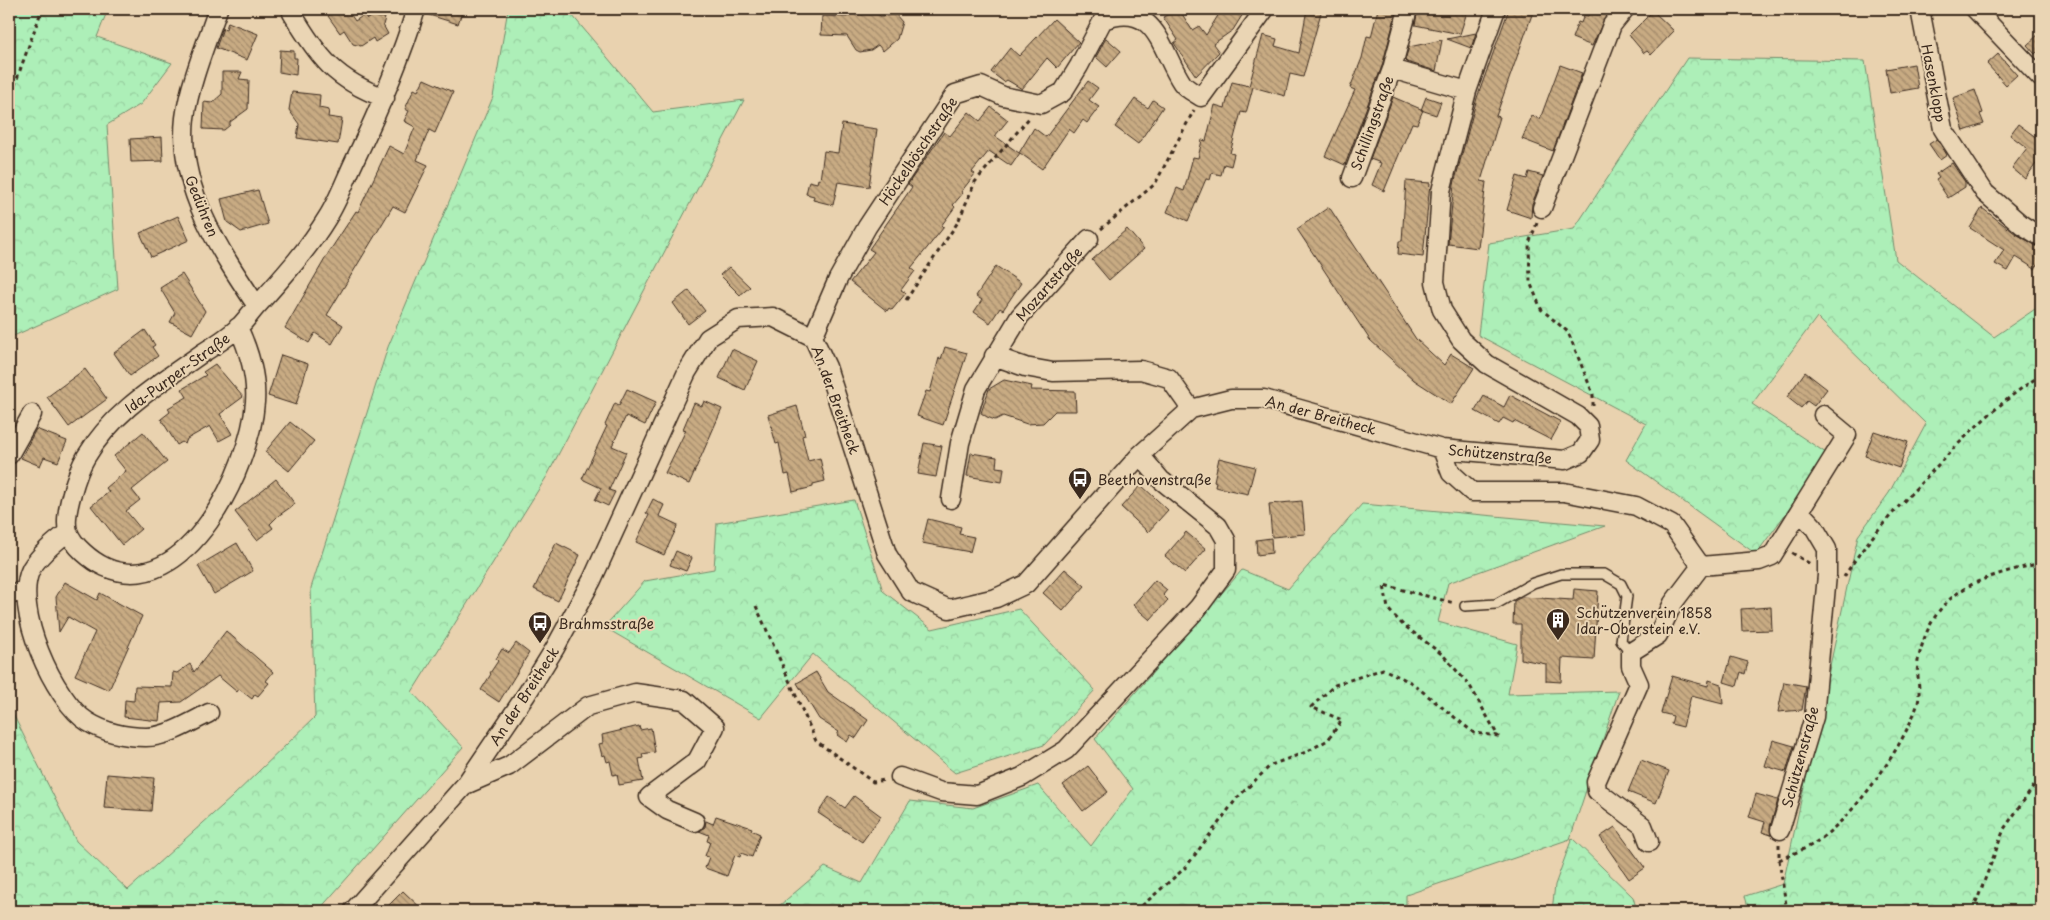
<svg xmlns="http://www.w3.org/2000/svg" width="2050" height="920" viewBox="0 0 2050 920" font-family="'Playpen Sans',sans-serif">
<defs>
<pattern id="forest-crowns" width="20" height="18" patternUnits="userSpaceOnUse" patternTransform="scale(1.25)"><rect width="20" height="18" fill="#adefb8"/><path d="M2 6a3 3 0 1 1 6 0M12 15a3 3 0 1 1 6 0" fill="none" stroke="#96cd9e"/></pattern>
<pattern id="building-back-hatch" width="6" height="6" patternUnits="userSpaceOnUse" patternTransform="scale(1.25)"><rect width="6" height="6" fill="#c8ab83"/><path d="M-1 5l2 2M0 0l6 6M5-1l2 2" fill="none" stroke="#a48b6b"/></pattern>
</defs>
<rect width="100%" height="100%" fill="#e9d2af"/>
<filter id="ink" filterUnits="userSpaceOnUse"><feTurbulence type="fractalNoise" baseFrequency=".02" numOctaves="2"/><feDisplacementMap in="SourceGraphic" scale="10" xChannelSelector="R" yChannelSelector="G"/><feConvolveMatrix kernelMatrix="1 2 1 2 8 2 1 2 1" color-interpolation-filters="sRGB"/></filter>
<g filter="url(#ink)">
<path fill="url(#forest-crowns)" stroke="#748c6b" d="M9,9H108L97,37L172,63L141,104L107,125L118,289L9,338Z
M508,9H567L653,112L744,100L547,476L412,692L463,747L318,911H9V706L76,841L128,890L231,798L315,717L311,588L388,347L493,97Z
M1687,58L1865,61L1896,260L1994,337L2041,305V911H1749L1745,896L1783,884L1858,536L1889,493L1926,424L1817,317L1752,404L1829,455L1756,554L1626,460L1646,424L1478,335L1489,243L1574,229Z
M854,500L883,591L932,629L1019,609L1095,690L1044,745L955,773L813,654L761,718L604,627L645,581L714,569L717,523Z
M1362,504L1605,526L1448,583L1438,622L1517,644L1508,694L1619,691L1570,839L1406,895V911H773L825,867L862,883L910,801L973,808L1038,785L1091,846L1133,789L1095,739L1242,570L1288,589Z
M1572,838L1633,897L1637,911H1552L1555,885Z"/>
<path fill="url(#building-back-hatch)" stroke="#3b2a1e" d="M339,9H347L355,21L364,15L367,19L372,16L385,18L383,25L388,34L375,42L373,38L361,46L353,44L344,30L340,33L328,16Z
M426,9H463L458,24L426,14Z
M870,9H874L880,16L896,15L902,22L897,39L883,51L878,45L871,50L860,52L856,50L847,36L821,35L822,16L847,17L857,10L862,15Z
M1179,9L1192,30L1199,26L1206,35L1222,9H1246L1233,30L1213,44L1219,52L1196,76L1174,43L1178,40L1163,17Z
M1307,9H1322L1303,77L1290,74L1285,96L1253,87L1246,113L1241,112L1230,153L1234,154L1231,166L1224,164L1221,175L1212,173L1210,180L1206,179L1188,221L1167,212L1177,188L1184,191L1193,157L1198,158L1202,140L1206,141L1215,105L1225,108L1232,82L1249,86L1263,35L1277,39L1275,46L1299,53Z
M1378,9L1397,10L1382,66L1345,165L1325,156L1355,90L1350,88L1362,58L1367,36L1371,37Z
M1418,9L1448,12V9H1468L1460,34L1415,25Z
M1509,9H1534L1496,116L1500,117L1481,181L1486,182L1478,248L1448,244L1454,184L1477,98Z
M1591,9H1609L1592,46L1572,38L1578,22L1581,23L1584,15L1588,16Z
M1653,11L1674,31L1651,55L1647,51L1644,53L1629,35Z
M1054,19L1079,42L1057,68L1047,58L1022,89L1007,80L1004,82L991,72L1010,48L1019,56Z
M228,22L258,34L247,60L216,48L223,28L226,29Z
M2041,32V48L2035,54L2027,45Z
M1476,33L1471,48L1447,39Z
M1106,38L1121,51L1107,67L1096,57Z
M1442,40L1436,71L1407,62L1405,60L1409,47Z
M280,50L294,51V58H297L296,75L279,72Z
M1998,54L2017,75L2006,85L1987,64Z
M1914,64L1918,88L1890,93L1886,69Z
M1560,65L1582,73L1553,151L1522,139L1532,116L1540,119Z
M222,72H242L239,79L249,80L248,109L230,122V125L224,130L203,129L204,102L212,103L222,94Z
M424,79L453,92L435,133L429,130L417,160L428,165L405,212L393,206L327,315L343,325L332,344L315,333L309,343L285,328L329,252L356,211L358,212L389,146L404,154L415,127L404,121L409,111L405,109L414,89L418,91Z
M1088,81L1098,88L1089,100L1099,107L1087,123L1083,120L1074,133L1069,129L1042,169L1020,153L1011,166L989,151L972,172L975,174L961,192L963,193L953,205L955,207L941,226L944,227L911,268L915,271L901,290L906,293L892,310L889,308L887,311L850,282L874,252L869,249L912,187L908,184L944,132L950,136L969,112L980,121L991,107L1008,120L995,136L1019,153L1034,128L1046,137Z
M1975,90L1983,113L1980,114L1984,124L1964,131L1953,98Z
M292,92L320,95L319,108L329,110L328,117L342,119L338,144L297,138L299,124L289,110Z
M1393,97L1423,110L1417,124L1412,123L1384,191L1372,185L1381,163L1370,159Z
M1426,97L1441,102L1436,115L1421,110Z
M1135,99L1148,108L1153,100L1163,107L1138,144L1115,127Z
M842,124L877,129L869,187L838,182L833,205L813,200L814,196L806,194L809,181L817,183L818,179L820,180L824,151L838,153Z
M2018,124L2041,141V157L2025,179L2012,168L2027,148L2010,135Z
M162,137L163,161L131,162L130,139Z
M1937,139L1947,155L1940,160L1929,144Z
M1952,163L1965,182V187L1948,198L1936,180L1939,178L1936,174Z
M1529,172L1543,176L1532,204L1531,218L1507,210L1517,176L1527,179Z
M1406,181L1430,183L1423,257L1398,254L1399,241H1402Z
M258,190L268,224L241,232L227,222L221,199Z
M1329,207L1416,339L1444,365L1451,354L1474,368L1451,404L1414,380L1370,340L1297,229Z
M1982,208L2016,234L2041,248V259L2035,269L2016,257L2008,271L1995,264L2004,250L1970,228Z
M178,216L189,240L151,257L140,233Z
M1127,229L1144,249L1109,280L1092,260Z
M996,266L1021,283L1003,310L1000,308L990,323L974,312L982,300L976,296Z
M729,267L750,287L740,295L720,275Z
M182,274L205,311L192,334L170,322L175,313L160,288Z
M689,290L705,311L688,324L673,303Z
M145,330L155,345L152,347L158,356L130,376L114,353Z
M945,347L967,353L943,425L917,416L926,391L930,392L939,358L941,359Z
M732,349L758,361L745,390L719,378Z
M281,355L308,364L296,405L268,396Z
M215,364L243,397L220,414L232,434L219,441L210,426L187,439L185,444L182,442L177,445L161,419L170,412L168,408L187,397L182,389L206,375L203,372Z
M85,369L107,399L69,427L47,397Z
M1805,372L1827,389L1814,406L1807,401L1801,408L1787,397Z
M1004,380L1032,386L1031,390L1075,391L1076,411H1055L1043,423L1027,424L1003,416L995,420L987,417L981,413L989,389Z
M627,389L656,402L645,425L626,416L612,446L626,452L609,490L615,492L608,506L595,500L601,488L582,479L607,426L605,425L615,403L619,405Z
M1510,395L1561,422L1551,440L1514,421L1513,423L1503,418L1499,424L1475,411L1484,396L1504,407Z
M704,401L722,409L689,484L665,473L686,430L683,429L694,403L702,406Z
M797,406L805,435L802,436L808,461L820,458L825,481L813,484V487L793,492L789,474L785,475L779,443L776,444L768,415Z
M290,422L314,441L289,471L265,452Z
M36,429L67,441L58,462L44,457L40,466L21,458Z
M1874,431L1908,442L1899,468L1865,456Z
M143,432L167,462L132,490L140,500L126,511L141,529L122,545L91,506L109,492L106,488L126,471L114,456Z
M924,443L942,446L936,477L918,474Z
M971,453L997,457L996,467L1004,468L1002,482L967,476Z
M1219,458L1255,467L1248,494L1215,487L1216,482L1214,481Z
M276,479L295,504L278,516L270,524L273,528L257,540L235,512Z
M1141,485L1168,510L1148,532L1121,507Z
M653,499L664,505L659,516L678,525L664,555L636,542L649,515L646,513Z
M1302,501L1305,534L1272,537L1269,504Z
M928,519L961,527L959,534L974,537L970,552L922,543Z
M1186,532L1206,549L1185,573L1165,556Z
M1271,538L1272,553L1257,555L1256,540Z
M237,543L253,571L214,594L198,566Z
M556,543L580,555L558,601L534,589Z
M676,551L692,558L686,571L670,565Z
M1065,569L1085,586L1063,611L1043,593Z
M1155,580L1167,590L1163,595L1168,600L1150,620L1133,605Z
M65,582L97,600L100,593L142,616L109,690L75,675L95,632L68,617L59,632L56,597Z
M1574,589L1598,591L1594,660L1562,658L1561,682L1546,681V664L1521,659V624H1513L1514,601L1522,597L1573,600Z
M1771,607L1772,630L1742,631L1741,609Z
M226,631L273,672L266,681L269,683L258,696L255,694L252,699L239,689L237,692L218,676L181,702L161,703L159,721L124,717L125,700L134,701L135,686L172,687L173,672L177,673L190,664L194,672Z
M516,643L529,653L499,702L481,690L491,674L490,673L498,661L496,659L502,649L509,653Z
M1731,657L1748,662L1745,674L1741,672L1737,686L1724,682Z
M816,672L828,692L868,720L856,738L851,735L847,742L837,735L839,732L819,719L797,683Z
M1672,676L1708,686L1709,680L1721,684L1723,704L1691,696L1683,727L1671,724L1673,716L1661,713Z
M1784,682L1806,686L1802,710L1778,712Z
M639,726L640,730L651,728L655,752L642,754L643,758L639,759L643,781L619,785L617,774L613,775L610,761L607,762L605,755L602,756L599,744L603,743L602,735Z
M1773,740L1794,746L1786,772L1765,766Z
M1641,760L1669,771L1656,803L1628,792Z
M1088,766L1108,792L1083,811L1063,785Z
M107,774L154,778L151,811L104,808Z
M1756,794L1778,800L1770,827L1771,835L1762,832L1765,822L1749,817Z
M854,796L881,816L862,842L818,813L829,797L845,808Z
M716,816L752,828L751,830L760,834L752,857L741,853L740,857L735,855L727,876L705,868L709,857L705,856L710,842L707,841L709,835L699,831L705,827L706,821L713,824Z
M1615,827L1645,868L1629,879L1600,837Z
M403,891L424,911H383Z"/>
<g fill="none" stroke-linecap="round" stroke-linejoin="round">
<g stroke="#3b2a1e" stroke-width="12">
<path id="lane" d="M1465,606L1496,604L1533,583L1561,574H1604L1621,584L1627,596L1621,641L1631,652"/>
</g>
<g stroke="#3b2a1e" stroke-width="21">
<path id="street" d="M218,9C207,41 189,85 185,118C177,187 220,251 257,306
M1920,9L1943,129L1985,193L2022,225L2041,237
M1975,9L2041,78
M292,13C318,57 335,80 385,98
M1392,69L1467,91
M1352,178L1392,69L1408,9
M1542,208L1612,25L1625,9
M238,327C249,351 257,376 255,402C251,466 186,603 105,567C92,561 73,546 68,531C63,515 77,472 86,457C113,411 159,384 201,354C214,346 228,337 239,327C245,321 250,314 256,307C281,279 307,251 327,218C338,201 345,181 354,162C378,112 400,62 416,9
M813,337L838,279L867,227L955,94L981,86L1003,96L1041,104L1063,92L1079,66L1103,20C1157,0 1160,50 1182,83C1186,89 1195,93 1201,97L1265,9
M994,356L1025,367L1053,372L1141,370L1169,378L1191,409
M1442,449L1451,473L1472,492H1564L1636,506L1672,525L1701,566
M9,455L32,414
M951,499L960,443L976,389L1020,316L1089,239
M68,532C55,542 40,554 31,569C12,607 54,701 88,722C106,733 125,737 146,737C167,737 191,722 209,713
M1701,566L1759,561L1772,556L1847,435L1823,415
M9,595L26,589
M900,777L941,792L977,795L1022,777L1066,750L1198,608L1226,570V540L1218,526L1161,480L1140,455
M465,785L509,766L588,706L635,693L684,700L715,727L697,761L649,797L667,810L695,822
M1780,830L1814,717L1827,575V549L1814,527L1800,512
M1649,842L1643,826L1597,791L1596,782L1639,684L1631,666V652L1658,635L1673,603L1701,566
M353,911L465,785L526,695L555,648L592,580L687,372L708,338L738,319L773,317L813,337L827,367L887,554L911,592L949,609L996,598L1026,584L1140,455L1191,409L1231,399H1264L1442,449L1565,460L1581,453L1590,440L1588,426L1578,416L1487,364L1461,340L1442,310L1435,282L1441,191L1467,91L1496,9"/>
</g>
<path stroke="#3b2a1e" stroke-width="3" stroke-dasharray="4 4" stroke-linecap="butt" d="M9,101L42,9
M1537,223L1529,243L1530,282L1541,309L1568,332L1593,394V408
M1101,229L1155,184L1194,110
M906,300L958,222L975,182L1029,118
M1792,553L1812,565
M1844,577C1866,541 1894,511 1924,480C1959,442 1997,403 2041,375
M756,606L816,741L873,782L885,780
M1779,844V860C1789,855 1800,851 1810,846C1852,821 1901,751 1917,706C1922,693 1916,675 1918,661C1933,589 1977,578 2041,563
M1779,860L1787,911
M1136,911L1186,867L1237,798L1271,765L1306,752L1328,740L1342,720L1311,707L1335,685L1383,669L1412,683L1474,733L1498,736L1470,686L1443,655L1402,624L1388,609L1384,585L1454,603
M1973,911L2004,829L2041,776"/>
<use href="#lane" stroke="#ead5b4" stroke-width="9"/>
<use href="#street" stroke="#ead5b4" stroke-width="18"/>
</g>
</g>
<defs>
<g id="bus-pin" transform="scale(1.25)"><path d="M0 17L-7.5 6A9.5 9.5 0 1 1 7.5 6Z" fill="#3b2a1e" stroke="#ead5b4"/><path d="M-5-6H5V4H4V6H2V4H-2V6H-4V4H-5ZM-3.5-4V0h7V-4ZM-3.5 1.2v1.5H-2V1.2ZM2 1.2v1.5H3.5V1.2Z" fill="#fff"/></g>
<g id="building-pin" transform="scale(1.25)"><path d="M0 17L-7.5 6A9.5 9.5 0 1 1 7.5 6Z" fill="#3b2a1e" stroke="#ead5b4"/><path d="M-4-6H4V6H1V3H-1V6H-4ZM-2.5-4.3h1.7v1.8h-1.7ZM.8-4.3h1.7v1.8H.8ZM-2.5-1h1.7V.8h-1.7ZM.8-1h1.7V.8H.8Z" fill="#fff"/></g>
</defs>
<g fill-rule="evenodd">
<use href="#bus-pin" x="1080" y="479"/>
<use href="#building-pin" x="1558" y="620"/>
<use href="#bus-pin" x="540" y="623"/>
</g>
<g text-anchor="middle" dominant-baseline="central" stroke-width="4" stroke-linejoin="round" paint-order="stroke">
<g font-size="14" fill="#3b2a1e" stroke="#ead5b4">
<text transform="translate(1934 83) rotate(79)">Hasenklopp</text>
<text transform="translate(1372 123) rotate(-70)">Schillingstraße</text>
<text transform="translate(918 151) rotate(-56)">Höckelböschstraße</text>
<text transform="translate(202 206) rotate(68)">Gedühren</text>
<text transform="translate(1049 284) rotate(-49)">Mozartstraße</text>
<text transform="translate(177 373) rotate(-36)">Ida-Purper-Straße</text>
<text transform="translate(836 400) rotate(70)">An der Breitheck</text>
<text transform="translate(1321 415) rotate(15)">An der Breitheck</text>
<text transform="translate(1500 454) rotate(5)">Schützenstraße</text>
<text transform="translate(524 696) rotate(-57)">An der Breitheck</text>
<text transform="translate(1800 757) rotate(-75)">Schützenstraße</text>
</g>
<g font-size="14" fill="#3b2a1e" stroke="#ead5b4" text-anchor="start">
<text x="1098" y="479">Beethovenstraße</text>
<text x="1576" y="612">Schützenverein 1858<tspan x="1576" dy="16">Idar-Oberstein e.V.</tspan></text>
<text x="558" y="623">Brahmsstraße</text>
</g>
</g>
<rect width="2050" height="920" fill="none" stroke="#ead5b4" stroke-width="30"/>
<rect x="15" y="15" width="2020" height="890" fill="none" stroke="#3b2a1e" stroke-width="2" filter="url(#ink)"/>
</svg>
